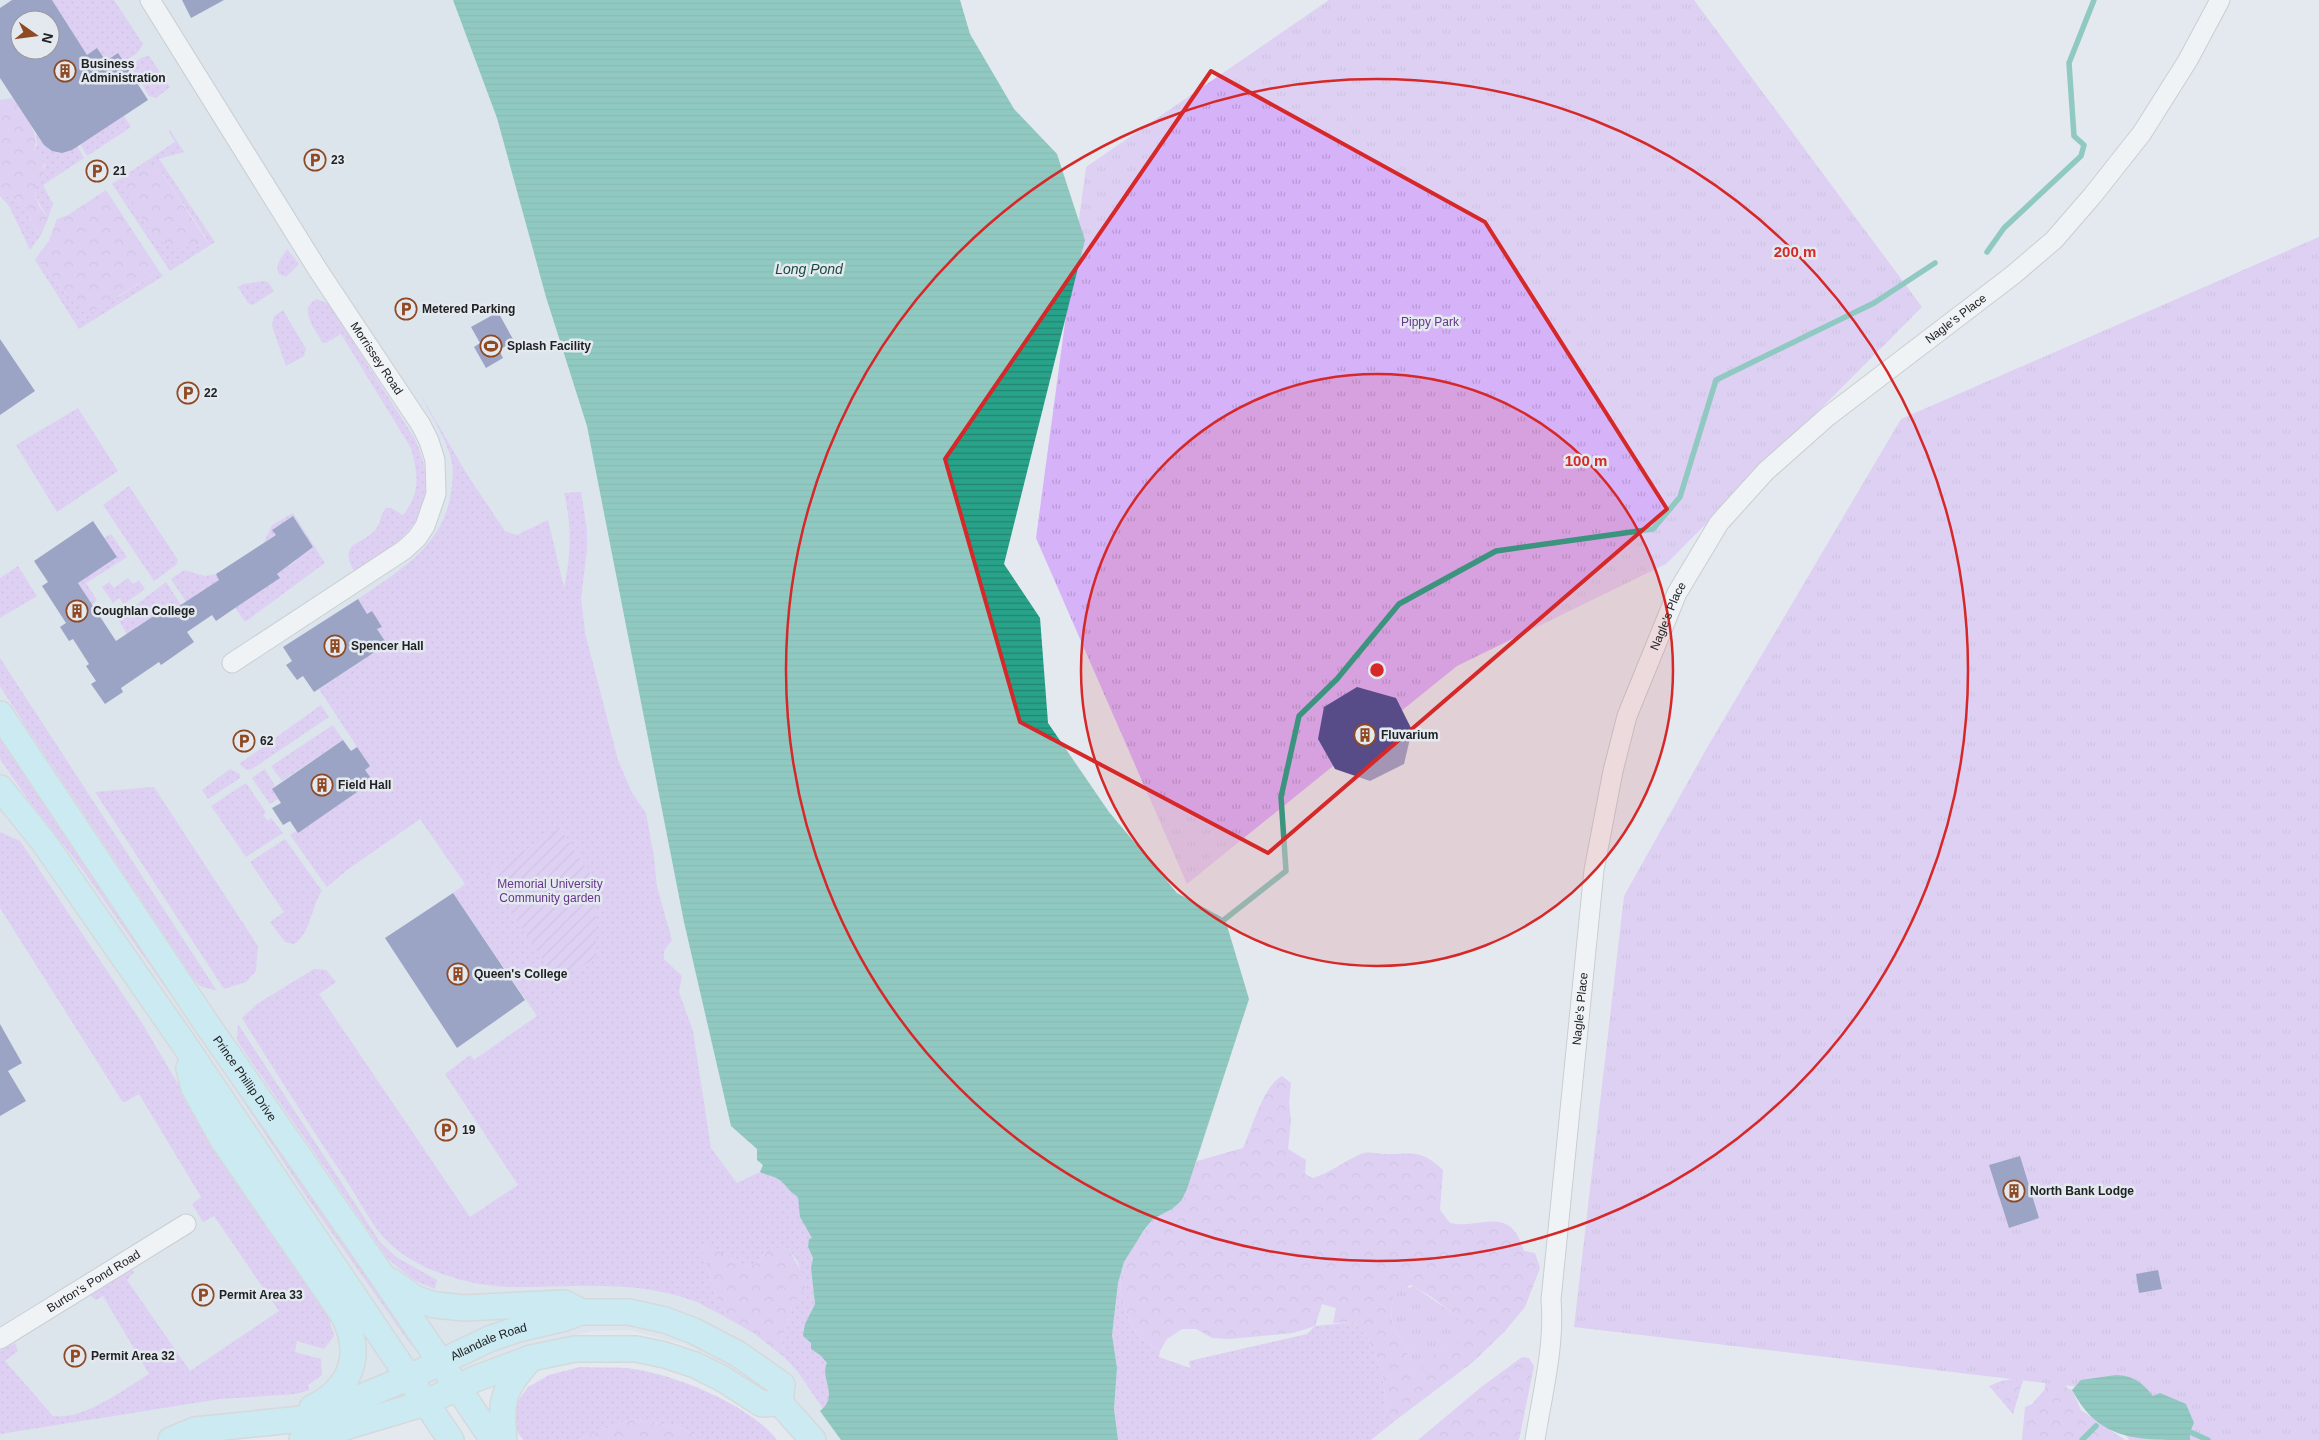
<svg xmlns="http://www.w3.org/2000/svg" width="2319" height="1440" viewBox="0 0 2319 1440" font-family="Arial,sans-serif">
<defs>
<pattern id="grass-dots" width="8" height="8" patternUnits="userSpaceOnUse" patternTransform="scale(1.25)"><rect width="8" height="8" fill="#d6b2f8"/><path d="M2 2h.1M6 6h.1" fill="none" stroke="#b799d4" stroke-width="1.8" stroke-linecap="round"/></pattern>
<pattern id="forest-crowns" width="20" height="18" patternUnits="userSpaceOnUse" patternTransform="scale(1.25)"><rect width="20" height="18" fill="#d6b2f8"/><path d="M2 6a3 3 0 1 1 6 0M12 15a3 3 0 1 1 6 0" fill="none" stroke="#b799d4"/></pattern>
<pattern id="park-tufts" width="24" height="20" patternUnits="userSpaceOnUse" patternTransform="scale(1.25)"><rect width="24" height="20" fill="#d6b2f8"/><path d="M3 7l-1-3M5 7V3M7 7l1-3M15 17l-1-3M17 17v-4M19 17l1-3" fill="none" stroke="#b799d4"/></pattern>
<pattern id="garden-furrows" width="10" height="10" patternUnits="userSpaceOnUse" patternTransform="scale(1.25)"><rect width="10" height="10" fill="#d6b2f8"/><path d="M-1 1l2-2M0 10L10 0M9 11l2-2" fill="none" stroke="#b799d4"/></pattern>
<pattern id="water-rules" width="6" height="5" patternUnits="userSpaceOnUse" patternTransform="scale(1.25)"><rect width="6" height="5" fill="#28a38a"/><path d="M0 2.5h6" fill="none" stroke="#228471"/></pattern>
</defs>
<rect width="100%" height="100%" fill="#e3e9ee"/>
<path fill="#d2dee8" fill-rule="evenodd" d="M0,0H960L970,34L1014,109L1057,154L1085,240L1004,564L1040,618L1048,723L1109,812L1177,893L1225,919L1249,999L1197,1161L1118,1283L1113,1325L1118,1440H813L780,1403L739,1372L684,1344L629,1330L592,1331L551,1341L476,1367L367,1412L282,1435L234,1440H0ZM20,20H50V50H20Z"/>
<path fill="url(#grass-dots)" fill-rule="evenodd" d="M52,0H114L143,44C136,60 121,62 106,61L97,49L87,55Z
M149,56L170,87L156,98L149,96L130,65L143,57Z
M124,116L131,127L87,156L80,144Z
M170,130L184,152L159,159L215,242L170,271L112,184L175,142L169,132ZM155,163L205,236L207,241L196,246L185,245Z
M36,133C47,150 59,158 77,146L84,158L43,185L53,204L48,218C42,207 32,197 37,184C39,177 44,173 45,165L33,152L37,145Z
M0,192L27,207L29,217L38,234L41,235L30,250L9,206L0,196Z
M287,249L299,264L286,277L279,274C274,265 283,256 287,249Z
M36,258L77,306L118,297L159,271L163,276L79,329L35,260Z
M264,281L269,283L274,291L253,305L248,303L238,287L243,284Z
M317,299L329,304L415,439C436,487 429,518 387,550C376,558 367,567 354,571C338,541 362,546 376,529C381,523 380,514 386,508H391L403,515C421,493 418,475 411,448L341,334L326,343L322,342C315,329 297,308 317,299Z
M283,310L306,349L304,356L286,366L272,326L274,316Z
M420,394L468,476L505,531L517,535L548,520L564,588C571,557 572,524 564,493L581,492L587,530V551L581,598L585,633L618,760L632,793L646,813L654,857L657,887L672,940L664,951V959L682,976L679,992L693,1031L711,1148L737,1183L760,1172C767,1176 777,1176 783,1183C789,1189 790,1192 798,1197L805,1227L811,1232L812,1238L808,1247L813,1258L811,1269L815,1305L811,1310V1349L820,1355L827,1363C820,1376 838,1396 823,1409L798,1372L784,1357L781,1338L789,1322L792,1306L805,1288L798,1262L788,1248L765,1252L757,1263L748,1266L733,1261L707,1244L701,1247L715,1293L727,1318C717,1313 707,1307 697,1302C638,1279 575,1287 514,1287C472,1287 416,1271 386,1240C370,1223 357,1196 344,1177C309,1125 275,1071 242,1018L257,1004L314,969L326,970L336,982L319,994L470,1217L518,1185L445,1074L470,1055L474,1060L537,1016L453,893L465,884L420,819L347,870L327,887L290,835L296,831L298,833L365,770L357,747L319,689L387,644L377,629L381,627L367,614L358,599C396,573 441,547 450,498C452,487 454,475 452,463C447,439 431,416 420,394ZM560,828L596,883V957L557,981Z
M78,408L118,471L57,512L16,445Z
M129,486L178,560L176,565L154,581L103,505Z
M293,513L325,563L245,622L235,608L279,578L277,574L296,561L293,556L304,553L313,547L293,516L273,529L276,535L264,542L272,525Z
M111,534L127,557L86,583L97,600L92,604L78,583L116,557L104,538Z
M18,566L37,596L0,618V578Z
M184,570L205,576L216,574L219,580L196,617L171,579Z
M128,578L133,584L139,580L145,589L124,604L119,598L113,603L102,587L109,582L114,588Z
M166,582L191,620L183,625L169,605L136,627L155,656L144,664L118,619Z
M0,658L217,991L200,986L192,977L26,727L0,686Z
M321,705L329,717L252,769L247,770L239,764Z
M333,725L343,740L282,781L271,766Z
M0,736L181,1006L172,997L80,866L32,805L0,759Z
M230,769L240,774V778L208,799L202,790Z
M265,769L275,786L272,789L278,799L270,804L252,778Z
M246,783L266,812L263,815L268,821L271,818L283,833L246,857L211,806Z
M152,787H154L258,946L256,971L246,982L224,989L95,792Z
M0,832L20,841L142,1023L231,1174L333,1319L330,1322L334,1336L324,1349L297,1341L295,1352L321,1359L322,1375L308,1385L309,1390L296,1394L220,1399L0,1434V1351L15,1343L18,1351L5,1361L53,1416C85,1420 122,1390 149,1374L103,1296L96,1300L90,1295L130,1267L134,1272L127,1280L190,1371L279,1311L214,1216L203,1222L192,1204L201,1197L139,1094L125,1102L122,1101L0,908Z
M285,839L322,891C311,906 311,934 294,944L285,942L270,922L284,912L250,862Z
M238,1024L380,1242L396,1257L437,1280L435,1289L414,1280L388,1259L242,1048L237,1040Z
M221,1065L415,1345L414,1346L411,1345L306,1196L222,1069Z
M1124,1262L1120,1283L1122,1300L1131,1324L1139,1337L1160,1351L1159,1357L1190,1368L1189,1361L1307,1334L1315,1326L1354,1322L1367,1336L1382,1372L1387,1410L1396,1420L1371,1440H1118L1114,1409L1117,1368L1112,1335L1118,1283Z
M580,1367C595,1368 611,1367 626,1368C670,1372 751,1405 777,1440H700L681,1428L633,1419L585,1436L579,1440H523L516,1430L514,1406L528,1387L549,1375Z
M2024,1377L2013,1414L1989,1386L2001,1381Z"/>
<path fill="url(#forest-crowns)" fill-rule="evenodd" d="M13,98C24,115 42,132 33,152C59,172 29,179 37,201C38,207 45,213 48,218L41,235L38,234L29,217L27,207L0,192V100Z
M150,163H155L207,241L196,246L174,248L154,238L122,184L126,177Z
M106,190L159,271L92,312L77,306L36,258L49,241L57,219L68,215Z
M1282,1076L1291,1083L1289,1102L1291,1121L1288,1149L1306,1160L1305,1174L1313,1178C1330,1173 1343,1162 1359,1155C1366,1151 1374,1153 1382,1154C1410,1155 1419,1147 1443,1170L1440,1210L1450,1223C1483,1230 1509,1203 1524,1251L1535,1253L1540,1268L1525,1307L1505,1331L1473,1362L1396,1420L1387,1410L1382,1372L1367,1336L1354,1322L1333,1323L1336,1308L1322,1304L1315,1326L1293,1333L1229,1339L1212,1338L1196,1329H1182L1167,1339L1160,1351L1139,1337L1131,1324L1122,1300L1120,1283L1124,1262L1132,1248L1153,1219L1172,1209L1197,1161L1243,1148C1252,1128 1263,1086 1282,1076ZM1411,1285L1430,1296L1457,1316L1443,1346L1409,1373L1405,1356L1409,1353C1407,1342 1400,1339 1395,1330C1389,1317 1392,1303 1395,1290Z
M707,1243L733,1261L748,1266L757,1263L771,1246L782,1249L788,1248C794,1257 798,1269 805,1276V1289L792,1306L789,1322L781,1338L784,1357L755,1334L727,1318L715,1293L701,1247Z
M1522,1357L1529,1358L1534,1366L1519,1440H1418L1480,1388Z
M2045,1375L2064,1380L2067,1388L2072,1390L2081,1410L2125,1440H2022L2025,1407L2032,1404L2045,1389Z
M2015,1381L2021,1382L2014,1405L2002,1396L1998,1388Z
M633,1419L681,1428L700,1440H579L585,1436Z"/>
<path fill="url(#park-tufts)" d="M1329,0H1694L1922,307L1666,564L1457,666L1187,884L1036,538L1086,167Z
M2319,237V1440H2129L2096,1389L1574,1327L1624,896L1708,746L1901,419Z
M1403,1284L1409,1288L1413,1286L1457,1316L1461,1330L1457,1346L1452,1350L1443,1346L1426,1360L1427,1365L1408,1373L1405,1356L1409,1353C1407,1342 1400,1339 1395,1330C1389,1317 1392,1303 1395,1290Z"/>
<path fill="url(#garden-furrows)" d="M560,828L596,883V958L557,981L487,875Z"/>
<path fill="url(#water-rules)" d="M453,0H960L970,34L1014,109L1057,154L1085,240L1004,564L1040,618L1048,723L1109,812L1177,893L1225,919L1249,999L1187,1189L1181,1201L1172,1209L1153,1219L1144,1230L1124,1262L1118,1283L1112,1335L1117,1368L1114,1409L1118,1440H841L820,1411C840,1395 819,1378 827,1363L820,1355L811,1349V1343L803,1336L805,1324L815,1304L811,1268L813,1258L808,1247L809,1239L812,1238L800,1217L798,1197C790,1192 789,1189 783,1183C777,1176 767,1176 760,1172L763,1165L757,1160V1149L731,1126L684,922L587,426L546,297L497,118Z
M2116,1375C2134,1376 2142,1382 2153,1396L2160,1393L2186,1404L2194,1423L2190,1432V1440C2134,1440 2099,1440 2072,1390L2081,1380Z"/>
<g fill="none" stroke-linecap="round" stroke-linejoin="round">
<path stroke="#28a38a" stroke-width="5.5" d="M1987,252L2004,228L2081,156L2084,145L2074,136L2069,63L2094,0
M1225,919L1286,871L1281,797L1299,716L1337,679L1399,604L1496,551L1653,529L1680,497L1716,380L1874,303L1935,263
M2190,1432L2208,1440
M2082,1440L2096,1426"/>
</g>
<path fill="#465195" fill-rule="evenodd" d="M12,0H52L87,55L97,48L106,61L118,53L148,100L72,150L62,153L52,151L44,145L0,78V8ZM20,20H50V50H20Z
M182,0H224L191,18Z
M498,312L514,341L499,350L503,358L486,368L474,347L480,343L471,327Z
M0,339L35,391L0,415Z
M293,516L313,547L277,574L280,578L235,608L216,621L212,615L187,632L194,642L161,665L159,662L121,688L123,692L105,704L91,684L96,681L86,666L89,664L73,639L69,641L60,627L66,623L42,586L48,582L34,561L93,521L117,557L78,583L116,641L170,605L173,610L219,580L216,574L276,535L272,530Z
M358,599L367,614L372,611L382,627L377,629L387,644L314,692L303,676L297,680L286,665L292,661L283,647Z
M1357,687L1396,698L1412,730L1404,764L1370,781L1335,769L1318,739L1324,707Z
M343,740L351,751L357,747L370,766L365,770L373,781L298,833L290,821L283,825L272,808L281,803L272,789Z
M453,893L525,1000L457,1048L385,938Z
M0,1024L22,1063L8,1071L26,1101L0,1116Z
M2020,1156L2039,1218L2009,1228L1989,1165Z
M2158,1270L2162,1289L2139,1293L2136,1274Z"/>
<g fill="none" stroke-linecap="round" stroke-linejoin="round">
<g stroke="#a7adb1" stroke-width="21">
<g id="minor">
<path id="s1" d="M150,0L318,270L421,425L429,441L435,460L436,494L425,526L417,538L404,550L232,663"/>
<path id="s2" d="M0,1339L186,1224"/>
<path id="s3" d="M1535,1440C1542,1395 1555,1346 1551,1300L1594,870L1613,771L1627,716L1677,593L1719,523L1766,471L1827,417L2013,275L2054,240L2093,195L2142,133L2188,60L2220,0"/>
</g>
</g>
<g stroke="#c5c6c6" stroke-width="28">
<g id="major">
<path id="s4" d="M0,714L206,1023L381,1274L493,1440"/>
<path d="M0,788L43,841L182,1041L451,1440"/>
<path d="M189,1068L194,1088L223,1140L344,1316C363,1355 352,1388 312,1408"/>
<path d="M391,1281L416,1299L435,1305L464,1308L564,1303L580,1311"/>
<path id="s5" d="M171,1440L195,1430L302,1419L324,1412L410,1377L489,1339L518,1329L565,1318L581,1312H629L665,1320L694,1331L738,1354L782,1385L780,1403L813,1440"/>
<path d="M302,1440L425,1403L475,1379L531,1358L575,1349H636L665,1355L695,1365L723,1379L762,1404L780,1403"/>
<path d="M504,1440C500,1398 503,1389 531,1358"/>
</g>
</g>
<use href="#minor" stroke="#fff" stroke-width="19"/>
<use href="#major" stroke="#adecf6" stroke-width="25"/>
</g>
<path d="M0 0H2319V1440H0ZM1211,71L1485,222L1667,509L1268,853L1020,722L945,459Z" fill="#e3e9ee" fill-opacity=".55" fill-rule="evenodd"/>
<path fill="none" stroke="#d62828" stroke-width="4" stroke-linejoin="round" d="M1211,71L1485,222L1667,509L1268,853L1020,722L945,459Z"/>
<circle cx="1377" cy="670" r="296" fill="#d62828" fill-opacity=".12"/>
<g fill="none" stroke="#d62828" stroke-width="2.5">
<circle cx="1377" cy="670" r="296"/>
<circle cx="1377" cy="670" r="591"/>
</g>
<defs>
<g id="building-ring" transform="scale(1.125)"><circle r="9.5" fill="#e3e9ee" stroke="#8f4923" stroke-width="1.5"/><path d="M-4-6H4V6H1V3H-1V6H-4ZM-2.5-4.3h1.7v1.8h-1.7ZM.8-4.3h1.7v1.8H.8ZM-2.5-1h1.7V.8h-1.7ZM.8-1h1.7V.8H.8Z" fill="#8f4923"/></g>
<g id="parking-ring" transform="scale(1.125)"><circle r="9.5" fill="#e3e9ee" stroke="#8f4923" stroke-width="1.5"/><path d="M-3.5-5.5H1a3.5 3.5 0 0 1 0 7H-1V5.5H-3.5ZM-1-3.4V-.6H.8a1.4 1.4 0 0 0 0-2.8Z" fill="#8f4923"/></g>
<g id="stadium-ring" transform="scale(1.125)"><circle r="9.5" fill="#e3e9ee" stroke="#8f4923" stroke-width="1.5"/><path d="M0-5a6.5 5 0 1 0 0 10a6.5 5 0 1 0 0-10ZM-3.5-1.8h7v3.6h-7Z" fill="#8f4923"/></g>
</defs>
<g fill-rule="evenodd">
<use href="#building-ring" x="65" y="71"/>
<use href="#parking-ring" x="315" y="160"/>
<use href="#parking-ring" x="97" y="171"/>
<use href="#parking-ring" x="406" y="309"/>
<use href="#stadium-ring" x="491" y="346"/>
<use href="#parking-ring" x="188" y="393"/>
<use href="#building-ring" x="77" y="611"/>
<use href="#building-ring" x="335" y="646"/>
<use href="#building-ring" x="1365" y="735"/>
<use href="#parking-ring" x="244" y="741"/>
<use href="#building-ring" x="322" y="785"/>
<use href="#building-ring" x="458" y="974"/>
<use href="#parking-ring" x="446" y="1130"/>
<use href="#building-ring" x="2014" y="1191"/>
<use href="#parking-ring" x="203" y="1295"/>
<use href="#parking-ring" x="75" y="1356"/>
</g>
<g text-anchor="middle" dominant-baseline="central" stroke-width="5" stroke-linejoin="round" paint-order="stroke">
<g font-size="12" font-weight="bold" fill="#202224" stroke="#e3e9ee" text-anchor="start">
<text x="81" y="64">Business<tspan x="81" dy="14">Administration</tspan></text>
<text x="331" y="160">23</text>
<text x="113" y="171">21</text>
<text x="422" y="309">Metered Parking</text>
<text x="507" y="346">Splash Facility</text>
<text x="204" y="393">22</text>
<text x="93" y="611">Coughlan College</text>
<text x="351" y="646">Spencer Hall</text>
<text x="1381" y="735">Fluvarium</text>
<text x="260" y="741">62</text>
<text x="338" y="785">Field Hall</text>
<text x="474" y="974">Queen's College</text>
<text x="462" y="1130">19</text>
<text x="2030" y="1191">North Bank Lodge</text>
<text x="219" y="1295">Permit Area 33</text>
<text x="91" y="1356">Permit Area 32</text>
</g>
<g font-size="12" fill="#202224" stroke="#e3e9ee">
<text stroke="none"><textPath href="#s3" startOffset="1259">Nagle's Place</textPath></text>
<text stroke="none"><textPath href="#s1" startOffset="424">Morrissey Road</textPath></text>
<text stroke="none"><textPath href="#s3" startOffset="839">Nagle's Place</textPath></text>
<text stroke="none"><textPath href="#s3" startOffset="434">Nagle's Place</textPath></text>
<text stroke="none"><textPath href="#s4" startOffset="439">Prince Phillip Drive</textPath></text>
<text stroke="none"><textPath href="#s2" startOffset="110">Burton's Pond Road</textPath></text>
<text stroke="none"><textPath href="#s5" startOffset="336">Allandale Road</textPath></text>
</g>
<g font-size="12" fill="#67368c" stroke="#e3e9ee">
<text x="1430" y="322">Pippy Park</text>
<text x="550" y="884">Memorial University<tspan x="550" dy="14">Community garden</tspan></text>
</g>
<g font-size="14" font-style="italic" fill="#194a3f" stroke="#e3e9ee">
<text x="809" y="269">Long Pond</text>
</g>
</g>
<circle cx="1377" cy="670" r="8" fill="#d62828" stroke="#e3e9ee" stroke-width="2.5"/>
<g font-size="15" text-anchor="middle" font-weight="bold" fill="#d62828" stroke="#e3e9ee" stroke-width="5" stroke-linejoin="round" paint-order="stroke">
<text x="1795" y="257">200 m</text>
<text x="1586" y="466">100 m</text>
</g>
<g transform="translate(35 35) rotate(104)"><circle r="24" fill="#e3e9ee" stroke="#95999d"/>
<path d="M0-4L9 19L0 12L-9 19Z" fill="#8f4923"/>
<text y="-8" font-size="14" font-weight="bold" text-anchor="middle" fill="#202224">N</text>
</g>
</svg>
